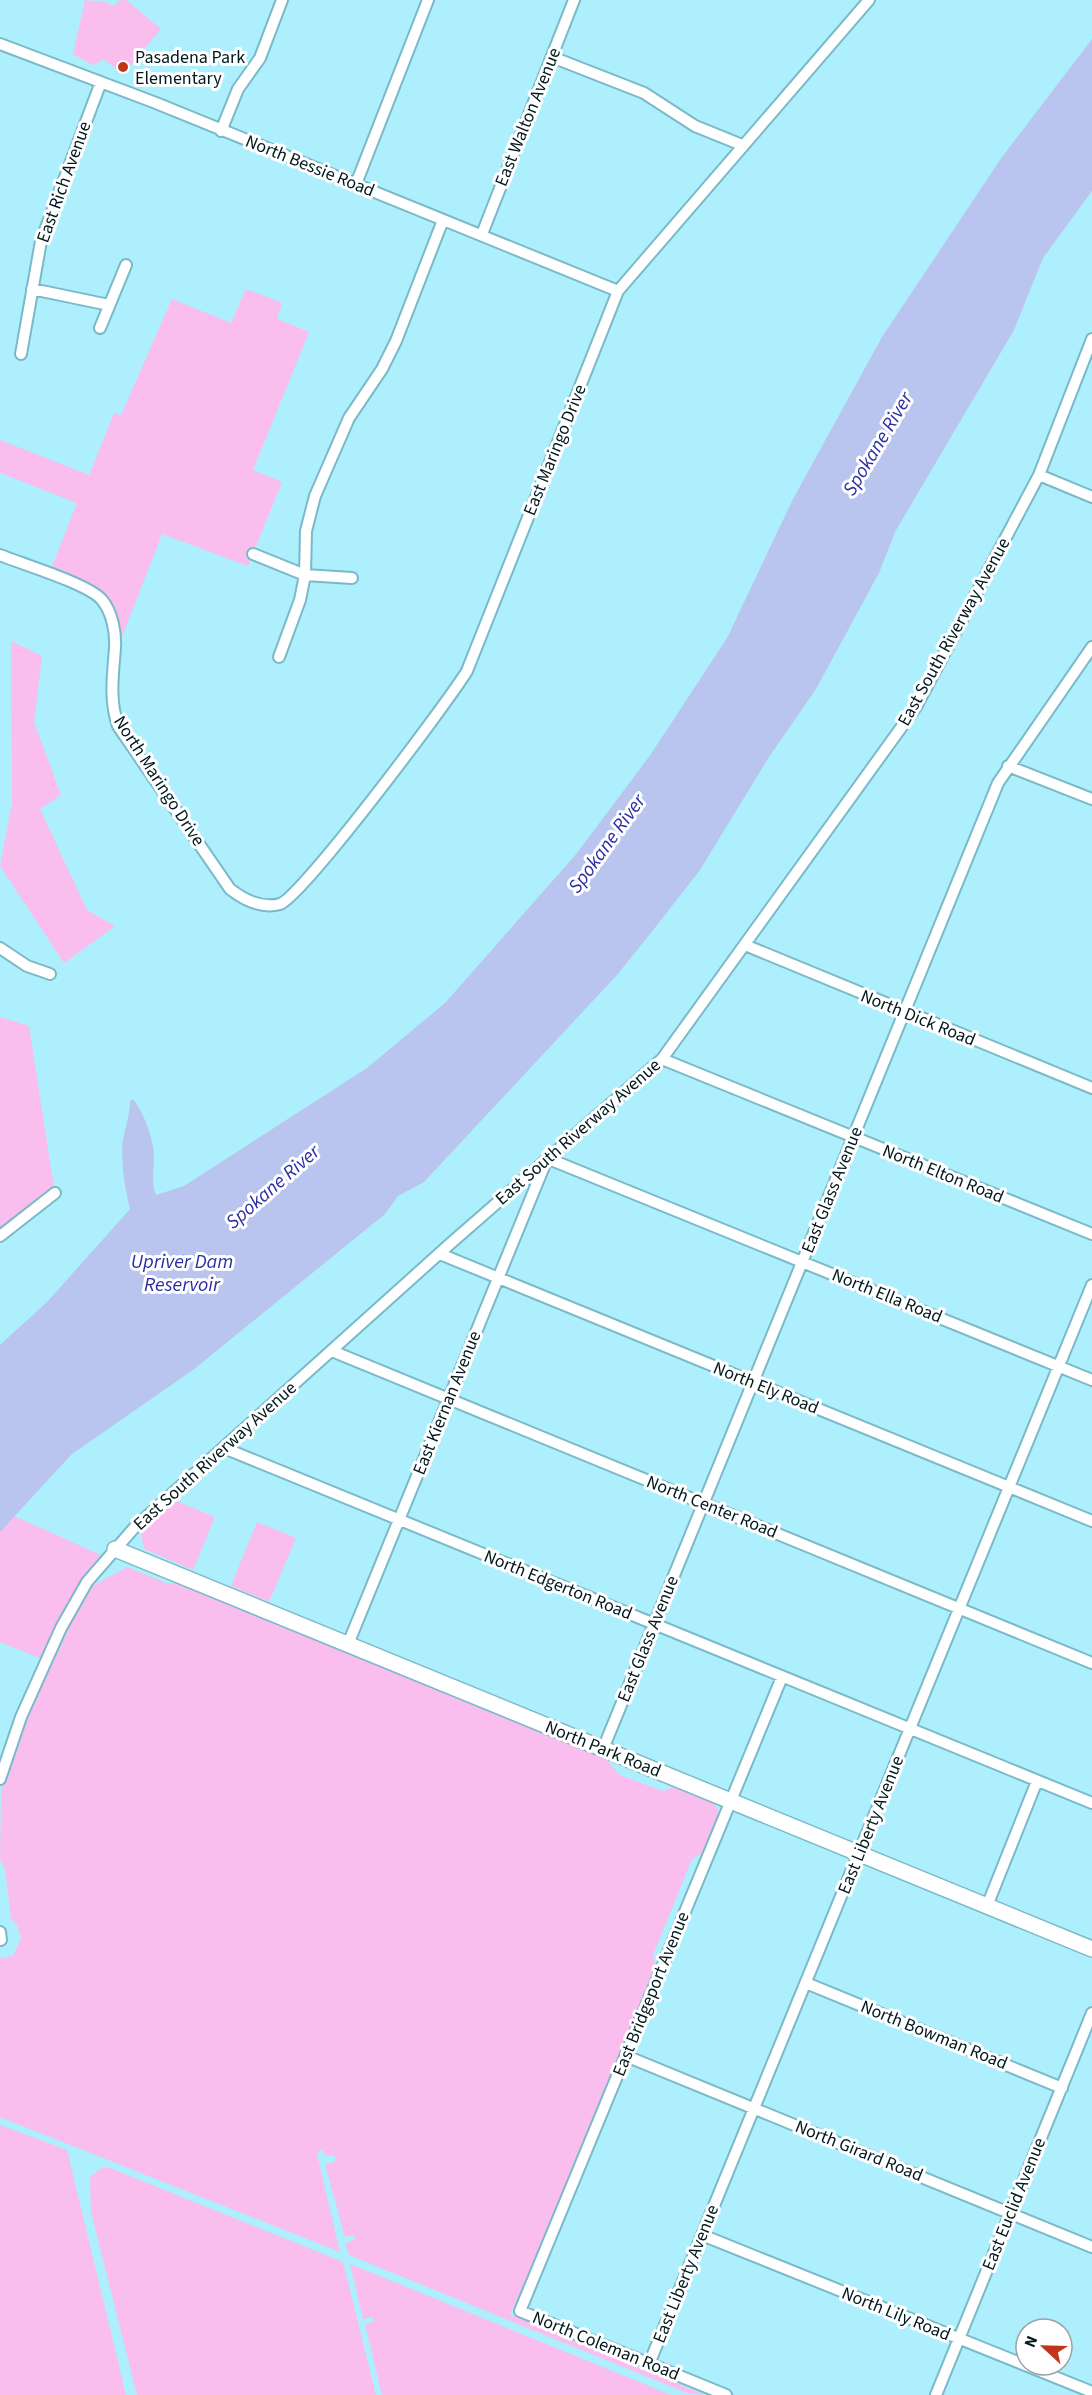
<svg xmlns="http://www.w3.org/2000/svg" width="1092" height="2395" viewBox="0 0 1092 2395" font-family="'Source Sans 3',sans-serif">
<rect width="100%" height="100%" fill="#aeeffe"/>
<path fill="#f9bdee" d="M85,0L106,2L113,6L120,0H126L161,29L123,75L104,59L93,65L73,54Z
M246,289L282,303L277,319L309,332L253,470L282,482L248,566L162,534L121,639L117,614L106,598L51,569L77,503L0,473V440L89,475L114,413L121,415L172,299L231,323Z
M11,641L42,656L34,722L61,795L40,809L87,910L115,926L64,963L0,866L12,803Z
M0,1017L29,1026L54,1188L0,1230Z
M176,1501L215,1517L193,1570L144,1549L141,1533Z
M14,1516L101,1555L81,1581L42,1659L0,1642V1532Z
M257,1522L296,1538L269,1602L231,1586Z
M127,1567L166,1583L191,1585L602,1755L620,1775L662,1791L675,1786L711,1799L721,1815L705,1852L692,1859L653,1955L657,1968L529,2275L510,2314L705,2395L687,2393L349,2255L345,2244L356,2239L353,2235L345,2237L325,2164L335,2162V2156L325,2155L322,2149L317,2154L340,2252L0,2117V1958L13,1956L21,1938L17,1925L11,1919L5,1869L0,1860L1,1788L26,1720L81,1602L89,1588Z
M0,2125L67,2150L126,2395H0Z
M102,2168H110L343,2262L376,2395H137L91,2212L90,2177Z
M350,2264L671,2395H382L365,2324L373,2322V2317L363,2319Z"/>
<path fill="#b9c5ef" d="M1092,39V191L1043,258L1014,330L895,532L879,573L816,689L769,757L700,870L658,924L617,975L424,1182L398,1196L385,1214L193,1370L72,1454L0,1532V1345L47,1302L130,1209C125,1189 122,1169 122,1148C123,1132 130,1117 130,1101L133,1099C144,1113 154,1139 154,1157C154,1170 151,1183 156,1195L184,1186L367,1068L445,1003L577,853L651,754L727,638L793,499L882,337L1002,157Z"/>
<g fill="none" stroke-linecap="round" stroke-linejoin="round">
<g stroke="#7abac8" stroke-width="14">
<path id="street" d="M0,44L156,103L618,291
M552,57L644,93L695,126L742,145
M221,131L238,89L260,58L282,0
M356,184L428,0
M482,234L574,0
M32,289L109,305
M100,328L126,265
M21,354L41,241L101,82
M1039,475L1092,497
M253,554L305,575L352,578
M0,555C22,564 89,584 102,600C112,612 116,632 115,648C113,674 109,700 118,726L230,889C244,900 261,909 280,904C302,897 448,702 467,671L618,291L869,0
M279,657L300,600L305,575L306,531L315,496L349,418L382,369L396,341L443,220
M1008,766L1092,799
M745,945L1092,1088
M0,948L27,966L50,974
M662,1059L1092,1234
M549,1159L1092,1380
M0,1236L55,1193
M440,1254L1092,1521
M332,1351L1092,1663
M224,1448L1092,1803
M348,1644L545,1164
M603,1749L998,783L1092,647
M0,1779L21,1717L61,1628L87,1582L134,1528L451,1243L662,1059L916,707L1039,475L1092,339
M987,1906L1037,1781
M0,1932L1,1940
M806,1983L1062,2088
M626,2056L1092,2247
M702,2235L1092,2392
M649,2364L1092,1285
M726,2395L520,2311L782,1677
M936,2395L1092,2013"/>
</g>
<g stroke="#7abac8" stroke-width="18">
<path id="secondary" d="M115,1549L1092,1949"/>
</g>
<use href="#street" stroke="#fff" stroke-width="10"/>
<use href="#secondary" stroke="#fff" stroke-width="15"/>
</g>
<circle fill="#c1361b" stroke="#fff" stroke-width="2" cx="123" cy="67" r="6"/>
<g text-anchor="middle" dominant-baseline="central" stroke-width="6" stroke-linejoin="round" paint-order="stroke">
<g font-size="18" fill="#00181d" stroke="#fff" text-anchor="start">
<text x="135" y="57">Pasadena Park<tspan x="135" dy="21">Elementary</tspan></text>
</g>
<g font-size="18" fill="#00181d" stroke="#fff">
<text transform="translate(528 117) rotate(-68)">East Walton Avenue</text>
<text transform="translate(310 166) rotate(22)">North Bessie Road</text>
<text transform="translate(64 182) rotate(-70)">East Rich Avenue</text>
<text transform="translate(555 450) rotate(-68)">East Maringo Drive</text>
<text transform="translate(954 632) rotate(-61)">East South Riverway Avenue</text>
<text transform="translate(159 781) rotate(57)">North Maringo Drive</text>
<text transform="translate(918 1018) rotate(22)">North Dick Road</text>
<text transform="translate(578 1132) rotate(-41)">East South Riverway Avenue</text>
<text transform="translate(943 1174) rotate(22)">North Elton Road</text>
<text transform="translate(832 1190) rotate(-68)">East Glass Avenue</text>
<text transform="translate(887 1296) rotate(22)">North Ella Road</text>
<text transform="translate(766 1388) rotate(22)">North Ely Road</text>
<text transform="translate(447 1403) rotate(-68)">East Kiernan Avenue</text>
<text transform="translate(215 1456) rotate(-42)">East South Riverway Avenue</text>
<text transform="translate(712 1507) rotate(22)">North Center Road</text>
<text transform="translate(558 1585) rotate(22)">North Edgerton Road</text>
<text transform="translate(648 1639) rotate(-68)">East Glass Avenue</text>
<text transform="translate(603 1749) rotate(22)">North Park Road</text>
<text transform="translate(871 1825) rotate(-68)">East Liberty Avenue</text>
<text transform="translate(651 1994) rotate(-68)">East Bridgeport Avenue</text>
<text transform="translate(934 2035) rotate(22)">North Bowman Road</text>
<text transform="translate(859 2151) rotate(22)">North Girard Road</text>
<text transform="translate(1014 2204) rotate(-68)">East Euclid Avenue</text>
<text transform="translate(686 2274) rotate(-68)">East Liberty Avenue</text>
<text transform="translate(896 2314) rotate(22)">North Lily Road</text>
<text transform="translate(606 2346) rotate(22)">North Coleman Road</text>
</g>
<g font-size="20" font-style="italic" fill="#2b2ea3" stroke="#fff">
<text transform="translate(878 444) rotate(-59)">Spokane River</text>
<text transform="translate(607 844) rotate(-54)">Spokane River</text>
<text transform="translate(273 1187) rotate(-41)">Spokane River</text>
<text x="182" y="1262">Upriver Dam<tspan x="182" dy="23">Reservoir</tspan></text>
</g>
</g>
<g transform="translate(1044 2347) rotate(292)"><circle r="28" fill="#ffffff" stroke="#99a3a5" stroke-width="1.5"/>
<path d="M0-4.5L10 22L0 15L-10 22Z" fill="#c1361b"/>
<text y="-9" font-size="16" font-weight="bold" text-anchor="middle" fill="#00181d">N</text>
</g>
</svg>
